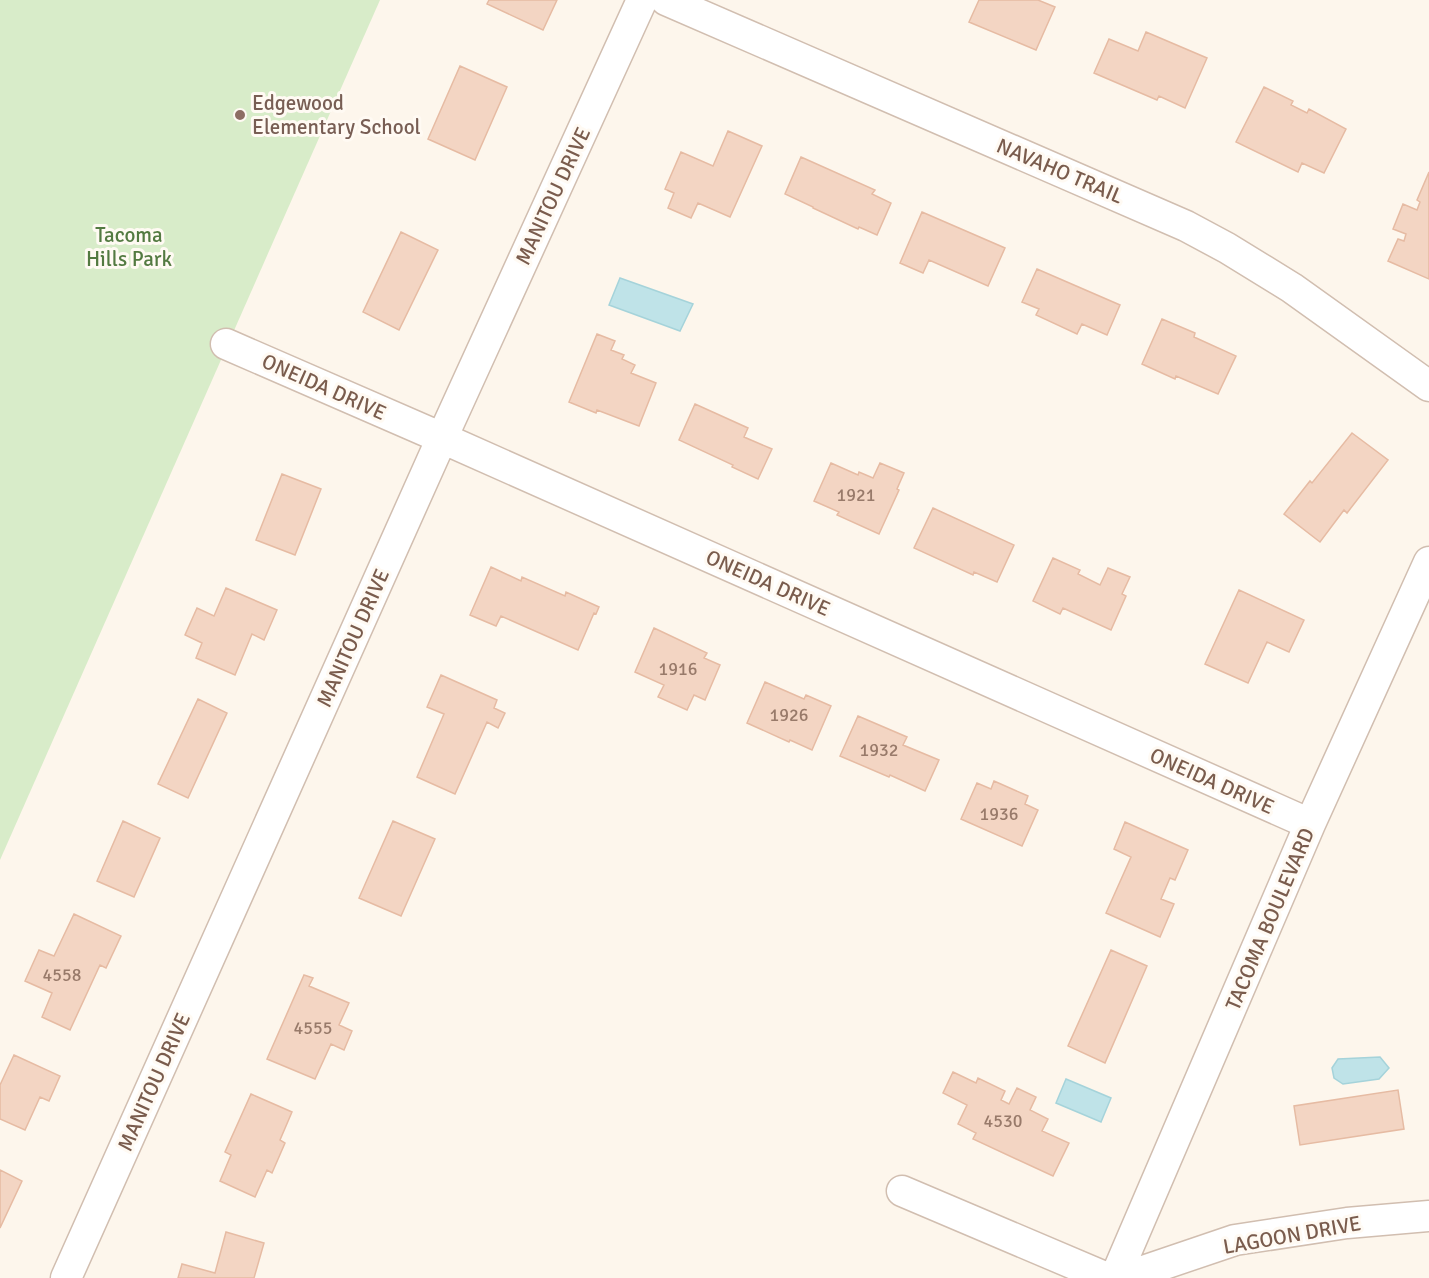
<svg xmlns="http://www.w3.org/2000/svg" width="1429" height="1278" viewBox="0 0 1429 1278" font-family="Signika,sans-serif">
<rect width="100%" height="100%" fill="#fdf6ec"/>
<path fill="#d8ecc9" d="M0,0H380L0,860Z"/>
<path fill="#bfe3e8" stroke="#a5d3da" stroke-width="1.5" d="M620,278L693,304L680,331L609,305Z
M1380,1057L1389,1068L1379,1079L1343,1084L1334,1078L1332,1068L1338,1059Z
M1066,1079L1111,1098L1101,1122L1056,1103Z"/>
<path fill="#f3d5c3" stroke="#e6bba3" stroke-width="1.5" d="M489,0H557L543,30L487,4Z
M979,0H1038L1055,7L1036,50L969,22Z
M1146,32L1207,58L1185,108L1159,96L1157,100L1094,73L1109,39L1138,51Z
M460,66L507,87L475,160L428,139Z
M1264,87L1293,101L1291,105L1307,113L1309,109L1346,129L1324,173L1302,163L1298,172L1236,142Z
M728,131L762,146L730,217L698,203L691,218L668,208L674,193L665,189L681,152L713,166Z
M801,157L875,190L872,194L891,203L877,235L859,227L858,229L813,208V207L785,194Z
M1429,172V279L1388,261L1398,239L1404,241L1406,234L1393,229L1403,204L1417,210L1420,202L1417,200Z
M922,212L1005,248L988,286L929,260L923,273L900,263Z
M401,232L438,250L399,330L363,312Z
M1037,269L1120,305L1107,335L1082,324L1077,334L1036,315L1039,309L1022,302Z
M1162,319L1195,333L1194,337L1236,356L1218,394L1176,376L1175,379L1142,364Z
M597,334L615,341L611,350L624,355L622,359L635,365L631,373L656,383L639,426L597,410L596,413L569,402Z
M695,404L748,428L744,437L772,449L758,479L732,467L733,465L679,440Z
M1352,433L1388,460L1347,513L1344,510L1320,542L1284,514L1310,481L1312,483Z
M831,463L858,475L859,472L873,478L880,463L904,473L897,489L899,490L879,534L837,515L839,512L814,501Z
M282,474L321,489L295,555L256,540Z
M933,508L1014,545L997,582L974,572L973,575L914,548Z
M1053,558L1080,570L1078,574L1100,585L1108,568L1130,577L1122,594L1126,596L1111,630L1063,608L1060,614L1033,601Z
M491,567L521,581L522,577L565,596L566,592L599,607L596,614L594,613L578,650L501,616L496,626L470,615Z
M226,588L277,610L264,640L252,634L235,675L196,658L202,643L185,635L197,608L214,616Z
M1239,590L1304,620L1289,652L1267,642L1248,683L1205,664Z
M654,628L707,653L704,658L720,665L705,700L694,695L687,710L658,697L664,685L635,672Z
M441,675L497,700L494,708L505,713L498,728L487,722L455,794L417,777L444,714L427,707Z
M765,682L804,699L806,695L831,706L812,750L790,740L789,742L747,723Z
M198,699L227,713L188,798L158,784Z
M858,716L907,737L903,745L939,760L925,791L890,775L889,777L840,756Z
M994,781L1028,796L1025,804L1038,810L1022,846L961,819L977,783L991,789Z
M123,821L160,838L134,897L97,881Z
M393,821L435,839L401,916L359,898Z
M1125,822L1188,850L1175,880L1170,878L1161,899L1174,904L1160,937L1106,913L1131,857L1114,849Z
M74,914L121,936L106,968L100,965L70,1030L42,1017L52,993L25,981L39,950L54,956Z
M1111,950L1147,966L1105,1063L1068,1046Z
M304,975L313,978L309,986L349,1003L339,1025L352,1031L344,1050L331,1044L315,1079L267,1059Z
M14,1055L60,1076L49,1101L40,1097L25,1130L0,1119V1085Z
M953,1072L976,1083L978,1078L1005,1091L1001,1100L1009,1104L1017,1088L1036,1097L1030,1110L1048,1119L1042,1131L1069,1143L1053,1176L973,1139L976,1133L958,1124L967,1105L943,1093Z
M1398,1090L1404,1129L1300,1145L1294,1106Z
M251,1094L292,1112L280,1140L285,1143L272,1173L267,1170L255,1197L220,1181L231,1155L225,1152Z
M0,1170L22,1181L0,1228Z
M226,1232L264,1243L254,1278H178L182,1264L215,1273Z"/>
<g fill="none" stroke-linecap="round" stroke-linejoin="round">
<g stroke="#d1beb0" stroke-width="33">
<path id="minor" d="M666,0L1186,226L1227,248L1292,288L1429,386
M226,344L442,438L1310,824
M902,1191L1107,1278
M66,1278L442,438L642,0
M1115,1278L1310,824L1429,562
M1123,1278L1235,1240L1347,1223L1429,1216"/>
</g>
<use href="#minor" stroke="#fff" stroke-width="30"/>
</g>
<circle fill="#8d6e63" stroke="#fffaf3" stroke-width="2" cx="240" cy="115" r="6"/>
<g text-anchor="middle" dominant-baseline="central" stroke-width="6" stroke-linejoin="round" paint-order="stroke">
<g font-size="18" fill="#987a6a">
<text x="856" y="495">1921</text>
<text x="678" y="669">1916</text>
<text x="789" y="715">1926</text>
<text x="879" y="750">1932</text>
<text x="999" y="814">1936</text>
<text x="62" y="975">4558</text>
<text x="313" y="1028">4555</text>
<text x="1003" y="1121">4530</text>
</g>
<g font-size="21" fill="#785e54" stroke="#fffaf3" text-anchor="start">
<text x="252" y="103">Edgewood<tspan x="252" dy="24">Elementary School</tspan></text>
</g>
<g font-size="21" fill="#7a5c4d" stroke="#fffaf3">
<text transform="translate(1060 171) rotate(23)">NAVAHO TRAIL</text>
<text transform="translate(553 196) rotate(-65)">MANITOU DRIVE</text>
<text transform="translate(324 387) rotate(24)">ONEIDA DRIVE</text>
<text transform="translate(768 583) rotate(24)">ONEIDA DRIVE</text>
<text transform="translate(353 638) rotate(-66)">MANITOU DRIVE</text>
<text transform="translate(1212 781) rotate(24)">ONEIDA DRIVE</text>
<text transform="translate(1270 919) rotate(-67)">TACOMA BOULEVARD</text>
<text transform="translate(154 1082) rotate(-66)">MANITOU DRIVE</text>
<text transform="translate(1292 1235) rotate(-10)">LAGOON DRIVE</text>
</g>
<g font-size="21" fill="#537a41" stroke="#fffaf3">
<text x="129" y="235">Tacoma<tspan x="129" dy="24">Hills Park</tspan></text>
</g>
</g>
</svg>
